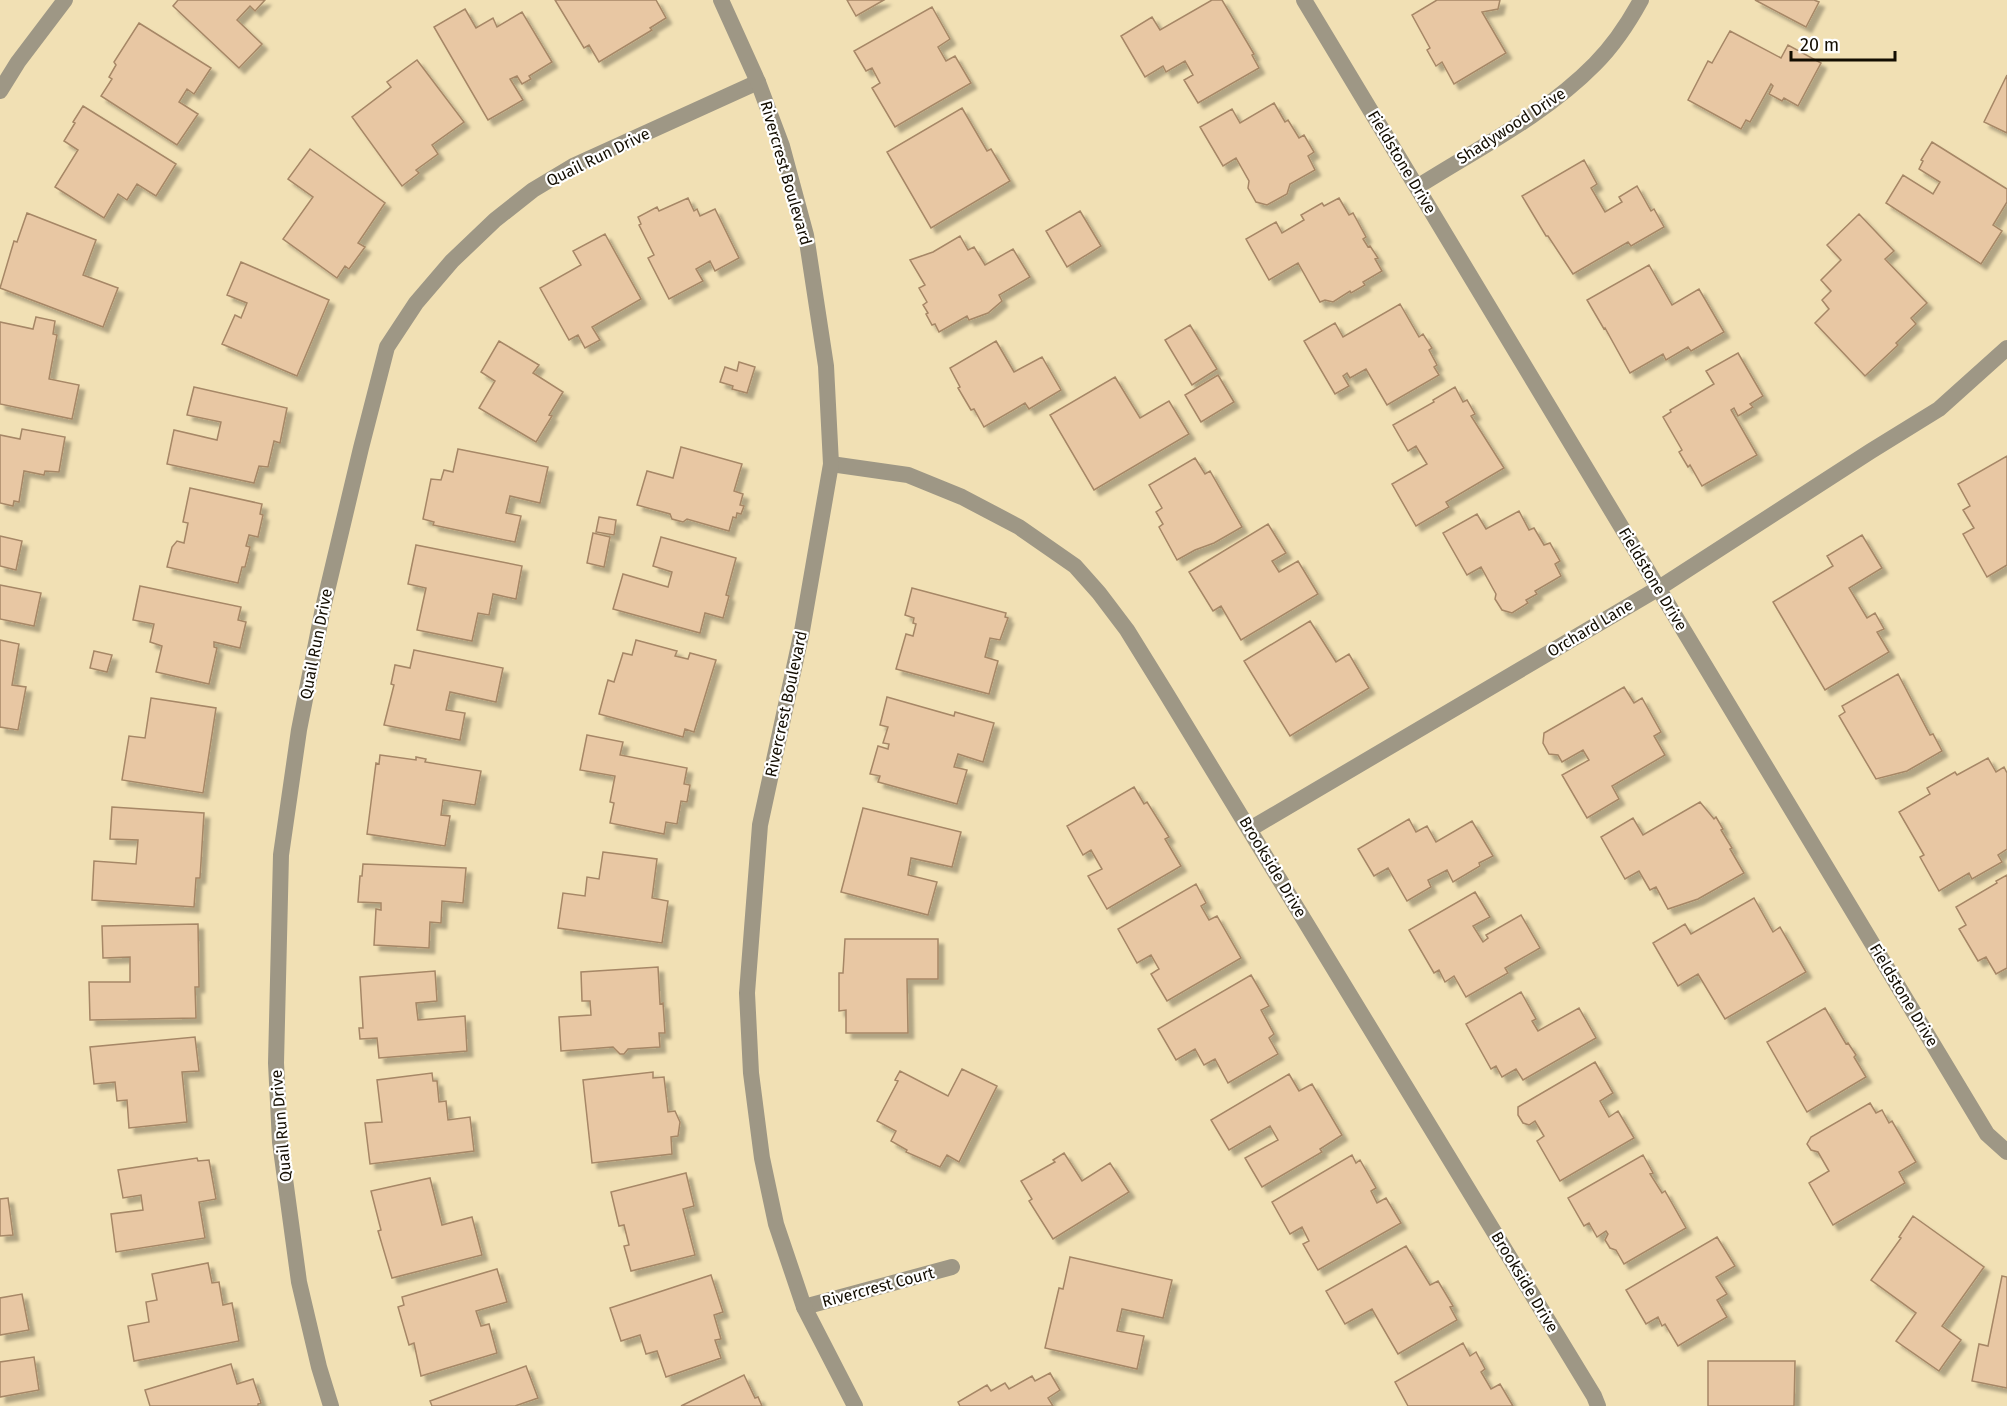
<svg xmlns="http://www.w3.org/2000/svg" width="2007" height="1406" viewBox="0 0 2007 1406" font-family="'Fira Sans',sans-serif">
<defs>
<filter id="shadow"><feDropShadow dx="5.5" dy="5.5" stdDeviation="1.5" flood-color="#0004"/></filter>
</defs>
<rect width="100%" height="100%" fill="#f1e0b4"/>
<path fill="#e8c7a3" stroke="#a68766" stroke-width="1.5" filter="url(#shadow)" d="M178,0H265L255,11L250,6L237,20L262,44L239,68L173,6Z
M555,0H656L666,18L650,28L652,30L599,62L589,45L584,48Z
M847,0H884L856,16Z
M1212,0H1222L1254,54L1252,55L1259,68L1198,103L1184,80L1193,75L1185,61L1166,72L1163,66L1145,77L1121,36L1152,17L1160,30Z
M1437,0H1500L1498,9L1482,12L1506,53L1454,84L1442,62L1436,66L1427,50L1430,48L1412,15Z
M1755,0H1814L1819,2L1806,27Z
M932,7L950,39L938,47L946,61L955,56L971,83L895,127L872,88L880,83L872,68L866,71L854,51Z
M465,9L476,28L493,18L497,27L522,12L552,62L529,76L531,79L522,84L517,76L510,79L523,100L488,120L434,27Z
M139,23L211,68L194,94L187,89L179,102L198,114L177,145L101,96L112,79L109,77L116,65L114,62Z
M1730,31L1781,58L1788,45L1821,63L1798,106L1784,98L1782,101L1769,94L1773,86L1771,84L1750,122L1746,120L1741,129L1688,100L1708,61L1712,63Z
M417,60L464,122L432,145L438,154L416,170L419,173L402,186L352,117L391,87L387,82Z
M2007,75V133L1984,122Z
M1274,103L1285,122L1288,120L1299,138L1304,135L1314,152L1308,156L1315,170L1290,184L1287,194L1267,205L1256,202L1248,188L1249,181L1236,158L1223,166L1200,127L1232,109L1240,123Z
M83,106L176,164L156,196L137,184L127,200L118,194L104,218L55,187L78,150L64,141L75,123L73,122Z
M962,108L987,151L991,149L1010,181L931,228L887,152Z
M1932,142L2007,189V202L1993,225L2002,231L1981,264L1886,203L1903,175L1933,194L1940,182L1919,169L1923,161L1921,160Z
M310,149L385,203L358,243L365,247L349,269L345,266L337,278L283,239L313,197L288,179Z
M1584,160L1597,184L1591,188L1605,212L1622,202L1619,197L1637,186L1651,211L1654,209L1664,227L1631,246L1628,242L1573,274L1548,236H1546L1522,196Z
M688,198L694,211L697,209L700,216L715,209L739,258L715,271L710,261L696,269L703,281L669,299L648,258L654,255L639,225L641,224L638,217L657,207L659,211Z
M1339,198L1349,215L1353,213L1366,237L1363,239L1368,247L1370,246L1378,258L1375,259L1382,271L1363,282L1365,285L1351,293L1350,291L1333,302L1325,300L1320,302L1298,263L1269,280L1246,239L1276,222L1282,233L1304,220L1301,215L1322,203L1324,206Z
M1080,211L1101,246L1067,267L1046,231Z
M27,213L96,240L83,275L118,288L103,327L0,288L14,241L17,242Z
M1859,214L1894,251L1885,259L1927,303L1911,318L1916,324L1896,343L1898,345L1865,376L1815,323L1829,309L1822,300L1831,291L1821,280L1841,260L1827,245Z
M605,234L641,299L592,327L600,340L585,348L578,335L569,340L540,288L581,265L573,251Z
M960,236L968,250L974,247L985,265L1013,249L1030,277L999,295L1002,301L988,313L969,320L967,316L939,332L935,324L932,325L926,314L928,313L923,305L927,302L919,288L925,285L910,260L933,252Z
M241,262L329,300L297,376L222,344L235,315L241,318L247,303L227,295Z
M1649,265L1672,305L1699,289L1724,332L1691,351L1688,347L1666,360L1663,354L1630,373L1605,328L1604,329L1587,300Z
M1400,304L1419,337L1423,334L1432,348L1429,350L1437,365L1434,367L1439,375L1387,405L1366,369L1350,378L1347,373L1343,376L1349,386L1335,394L1304,341L1335,323L1343,337Z
M36,317L55,321L53,334L57,335L49,379L79,385L72,419L0,404V322L33,329Z
M1190,325L1217,369L1192,385L1165,340Z
M499,341L539,365L533,373L563,392L549,415L552,416L536,442L479,408L495,381L481,372Z
M996,341L1014,372L1042,357L1061,390L1029,409L1025,403L984,427L974,409L971,410L958,388L960,387L950,368Z
M1738,353L1763,396L1750,404L1753,407L1738,416L1734,408L1731,410L1757,455L1702,486L1690,465L1688,467L1679,452L1682,450L1663,417L1671,412L1670,410L1714,384L1706,371Z
M739,362L755,367L747,393L732,389L733,386L720,382L725,367L737,371Z
M1218,375L1234,402L1201,422L1185,395Z
M1115,377L1140,418L1169,401L1189,434L1094,490L1050,415Z
M194,387L287,408L280,443L274,441L268,467L259,466L254,483L167,464L174,430L217,440L221,422L187,415Z
M1455,387L1463,402L1467,400L1475,414L1471,416L1504,468L1446,502L1449,507L1416,526L1392,484L1427,464L1416,446L1408,451L1393,425L1434,402L1433,400Z
M22,429L65,437L59,472L45,471L44,475L24,471L19,502L14,501L13,506L0,503V435L20,439Z
M681,447L742,464L734,491L743,494L740,505L744,506L741,514L737,513L736,518L733,517L729,531L687,519L683,522L672,519L670,514L637,505L647,471L673,478Z
M458,449L548,467L540,503L510,496L506,513L521,516L515,542L433,525L434,522L423,519L431,479L441,480L444,470L453,472Z
M2007,456V565L1987,577L1963,534L1974,528L1963,510L1970,506L1958,484Z
M1195,458L1205,474L1210,471L1242,527L1214,543L1195,550L1177,560L1159,527L1163,524L1156,512L1162,508L1149,485Z
M190,488L262,504L260,514L263,515L258,537L249,535L246,546L250,547L245,567H242L238,583L167,567L172,547L177,541L184,543L188,523L183,522Z
M1519,511L1529,530L1534,528L1544,545L1550,543L1560,561L1555,564L1561,576L1535,591L1537,594L1526,600L1528,603L1512,613L1502,610L1495,599L1496,594L1481,567L1467,575L1443,533L1477,514L1486,529Z
M599,517L616,520L614,535L596,532Z
M1268,524L1286,553L1272,561L1279,572L1298,561L1318,594L1241,640L1221,606L1213,611L1189,572Z
M593,533L610,537L604,567L587,563Z
M1862,535L1882,568L1849,588L1867,618L1875,613L1884,629L1877,632L1889,652L1825,690L1773,602L1833,566L1827,556Z
M0,536L22,541L16,570L0,566Z
M661,537L736,558L726,595L729,596L723,618L705,613L700,633L613,609L623,574L668,587L672,572L653,566Z
M416,545L522,566L516,599L493,594L489,615L478,613L472,641L417,630L426,588L408,584Z
M0,585L41,593L34,626L0,619Z
M140,586L241,607L238,620L246,622L240,648L214,642V647L217,648L209,684L156,672L162,646L150,642L154,624L133,620Z
M912,588L1006,613L1005,617L1008,618L1000,640L990,638L985,657L998,661L989,694L896,669L906,634L913,636L916,624L913,623L914,618L905,615Z
M1310,621L1336,662L1349,654L1369,688L1290,736L1244,661Z
M0,640L19,644L12,685L26,687L18,730L0,727Z
M636,640L677,651L675,656L688,659L690,653L716,660L694,732L685,729L683,737L599,714L608,680L614,682L623,653L632,655Z
M414,650L503,668L496,702L450,692L446,710L465,713L460,740L384,725L394,685L391,684L395,665L410,668Z
M94,651L112,655L107,672L90,668Z
M1898,674L1930,735L1933,734L1942,751L1907,771L1876,779L1839,716L1845,712L1842,706Z
M1624,687L1634,703L1642,698L1661,732L1654,736L1665,755L1612,786L1619,799L1587,818L1562,775L1589,760L1583,750L1562,762L1558,755L1549,754L1543,743L1544,733Z
M887,697L954,716L955,712L994,723L983,762L958,754L954,767L967,770L957,804L878,782L880,776L870,774L878,746L888,749L889,744L883,743L888,727L880,725Z
M151,698L216,708L203,793L122,780L129,736L145,738Z
M587,735L623,742L620,755L687,768L684,784L690,785L687,802L681,801L677,824L666,822L664,834L610,823L614,803L610,802L615,776L580,770Z
M380,755L416,760V757L426,759L425,762L481,771L475,805L443,800L441,815L450,816L445,846L367,834L376,763L379,764Z
M1988,758L1996,772L2004,767L2007,773V849L1998,855L2002,862L1972,879L1969,873L1939,891L1920,857L1924,855L1899,812L1930,794L1927,788L1955,772L1957,775Z
M1134,787L1144,804L1147,802L1169,837L1165,839L1181,866L1107,909L1088,876L1102,869L1091,850L1083,855L1067,826Z
M1700,802L1714,819L1716,817L1723,829L1721,830L1732,848L1730,849L1744,873L1698,899L1668,909L1656,887L1650,890L1639,871L1625,879L1601,837L1633,818L1643,835Z
M112,807L204,813L200,878H196L194,907L92,900L94,861L136,864L138,840L110,839Z
M863,808L961,832L952,867L911,858L908,875L937,882L928,915L841,892Z
M1409,819L1416,832L1427,826L1436,842L1472,821L1493,856L1479,863L1480,866L1453,882L1447,870L1428,880L1431,887L1407,901L1388,868L1374,876L1358,849Z
M603,852L657,859L652,898L668,901L662,943L558,928L563,893L585,896L587,877L599,879Z
M363,864L466,868L463,903L442,901L441,923L430,922L429,948L374,945L376,909L381,910V903L358,902L360,876H362Z
M2007,875V968L1996,974L1986,957L1978,961L1959,929L1966,925L1956,907L1997,883L1996,881Z
M1196,884L1206,903L1201,906L1209,920L1217,916L1241,958L1167,1001L1151,974L1159,969L1151,955L1137,963L1118,929Z
M1475,892L1490,917L1473,926L1483,942L1488,938L1486,935L1521,915L1540,948L1505,968L1508,973L1466,997L1454,976L1445,982L1439,970L1434,973L1409,930Z
M1754,898L1773,932L1780,927L1806,972L1725,1019L1698,974L1678,986L1653,943L1685,924L1691,934Z
M198,924L199,987H195L196,1018L90,1020L89,982H130V957L103,958L102,926Z
M845,939H938V979H907L908,1033H846V1010L839,1011V973H843Z
M658,967L660,1004L663,1003L665,1033H659L660,1047L628,1049L624,1054H620L613,1047L561,1051L559,1017L591,1015L590,1001H582L581,972Z
M435,971L437,1001L416,1003L418,1020L465,1016L467,1051L379,1058L377,1038L360,1039L359,1028H363L360,977Z
M1251,975L1269,1006L1261,1010L1274,1034L1269,1038L1278,1054L1228,1083L1215,1059L1204,1065L1195,1049L1176,1060L1158,1029Z
M1521,992L1536,1019L1532,1021L1538,1031L1579,1008L1596,1038L1523,1080L1516,1069L1502,1077L1496,1066L1491,1069L1466,1024Z
M1825,1008L1846,1044L1848,1043L1856,1055L1854,1057L1866,1077L1807,1112L1767,1042Z
M195,1037L199,1071L182,1072L187,1122L129,1128L127,1100L117,1101L115,1082L94,1084L90,1047Z
M1595,1062L1613,1093L1600,1101L1609,1117L1618,1111L1634,1138L1560,1181L1537,1141L1544,1136L1535,1121L1529,1125L1523,1123L1518,1115V1107Z
M962,1069L997,1086L959,1162L947,1155L940,1167L906,1152L907,1150L891,1141L896,1131L877,1121L898,1081L895,1080L900,1071L948,1096Z
M653,1072V1078L664,1077L668,1112L675,1111L680,1122L678,1136L671,1137L672,1154L592,1163L583,1080Z
M432,1073L433,1081H437L439,1102L446,1101L448,1120L470,1117L474,1151L370,1164L365,1123L382,1122L377,1080Z
M1289,1074L1299,1091L1312,1084L1342,1135L1320,1149L1322,1152L1262,1187L1245,1158L1278,1140L1270,1126L1229,1150L1211,1120Z
M1870,1103L1876,1113L1882,1110L1889,1123L1892,1121L1916,1162L1899,1172L1905,1183L1833,1225L1809,1183L1829,1171L1818,1152L1811,1150L1807,1144L1811,1137Z
M1064,1153L1082,1181L1110,1163L1129,1192L1053,1239L1029,1201L1032,1199L1021,1181L1055,1162L1053,1160Z
M1352,1155L1356,1163L1360,1160L1376,1188L1371,1191L1377,1203L1386,1198L1401,1223L1318,1270L1303,1244L1309,1241L1302,1227L1290,1234L1272,1202Z
M1643,1155L1653,1173L1650,1174L1662,1193L1665,1191L1686,1228L1624,1264L1616,1250L1610,1248L1605,1240L1608,1234L1606,1231L1597,1237L1589,1223L1584,1226L1568,1198Z
M197,1158L198,1161L209,1160L216,1199L199,1202L205,1238L116,1252L111,1214L143,1210L141,1195L123,1198L118,1170Z
M686,1173L694,1206L683,1209L695,1255L631,1271L624,1246L629,1245L624,1225L619,1226L611,1192Z
M430,1178L442,1225L472,1217L482,1255L392,1278L378,1231L381,1230L371,1191Z
M8,1198L13,1235L0,1236V1199Z
M1913,1216L1984,1267L1942,1326L1961,1340L1939,1371L1896,1341L1916,1313L1871,1280L1901,1238L1899,1237Z
M1717,1237L1735,1266L1716,1277L1727,1294L1717,1300L1727,1317L1678,1346L1665,1324L1662,1326L1658,1317L1646,1324L1626,1290Z
M1406,1246L1430,1285L1438,1281L1453,1306L1450,1307L1457,1320L1398,1354L1372,1309L1345,1324L1326,1291Z
M1070,1257L1172,1280L1163,1318L1122,1309L1117,1331L1144,1336L1137,1369L1045,1348L1059,1288L1063,1289Z
M208,1263L212,1283L219,1282L223,1305L232,1303L239,1341L134,1361L128,1326L149,1322L146,1302L157,1300L152,1274Z
M497,1269L507,1302L476,1311L481,1326L489,1324L497,1353L421,1376L414,1343L409,1345L398,1307L404,1305L402,1297Z
M711,1275L723,1312L714,1315L721,1339L715,1340L721,1358L666,1377L657,1351L646,1354L640,1335L621,1341L610,1308Z
M2002,1276L2007,1277V1388L1972,1381L1979,1344L1988,1346Z
M22,1294L29,1330L0,1335V1298Z
M1463,1343L1470,1356L1476,1352L1485,1369L1481,1372L1491,1389L1500,1384L1513,1406H1408L1395,1382Z
M34,1357L39,1390L0,1397V1362Z
M1708,1361H1795L1794,1406H1708Z
M231,1364L237,1384L253,1379L261,1403L258,1404V1406H150L145,1390Z
M526,1366L538,1398L515,1406H432L430,1401Z
M1050,1373L1060,1390L1048,1398L1053,1406H960L958,1402L987,1385L991,1391L1005,1383L1009,1389L1032,1376L1035,1381Z
M744,1375L755,1398L758,1397L762,1406H681Z"/>
<g fill="none" stroke-linecap="round" stroke-linejoin="round">
<path stroke="#9e9785" stroke-width="16" d="M1304,0L1987,1134L2007,1152
M1417,187C1477,149 1545,115 1595,64C1613,46 1629,22 1641,0
M831,464L908,475L962,497L1019,527L1075,566L1099,593L1127,630L1166,693L1594,1396L1598,1406
M1250,829L1659,588L1871,451L1939,409L2007,348
M804,1307L952,1267
M331,1406L319,1367L299,1282L280,1142L276,1063L281,855L299,730L323,608L361,448L387,347L416,303L452,261L495,220L533,190L573,166L758,82"/>
<path stroke="#9e9785" stroke-width="16" d="M721,0L758,82L782,146L806,235L826,366L831,464L802,631L760,825L747,993L751,1073L762,1158L776,1224L804,1307L855,1406
M0,91L18,62L65,0"/>
</g>
<g text-anchor="middle" dominant-baseline="central" stroke-width="4.5" stroke-linejoin="round" paint-order="stroke">
<g font-size="16" fill="#130d01" stroke="#fff">
<text transform="translate(1511 126) rotate(-33)">Shadywood Drive</text>
<text transform="translate(598 157) rotate(-26)">Quail Run Drive</text>
<text transform="translate(1402 162) rotate(59)">Fieldstone Drive</text>
<text transform="translate(786 173) rotate(74)">Rivercrest Boulevard</text>
<text transform="translate(1653 579) rotate(59)">Fieldstone Drive</text>
<text transform="translate(1590 628) rotate(-31)">Orchard Lane</text>
<text transform="translate(316 644) rotate(-79)">Quail Run Drive</text>
<text transform="translate(786 704) rotate(-78)">Rivercrest Boulevard</text>
<text transform="translate(1273 867) rotate(59)">Brookside Drive</text>
<text transform="translate(1904 995) rotate(59)">Fieldstone Drive</text>
<text transform="translate(281 1126) rotate(-95)">Quail Run Drive</text>
<text transform="translate(1525 1282) rotate(59)">Brookside Drive</text>
<text transform="translate(878 1287) rotate(-15)">Rivercrest Court</text>
</g>
</g>
<path d="M1791 51v9h104v-9" fill="none" stroke="#130d01" stroke-width="3"/>
<text x="1800" y="51" font-size="18" fill="#130d01" stroke="#ffffff" stroke-width="4.5" paint-order="stroke">20 m</text>
</svg>
